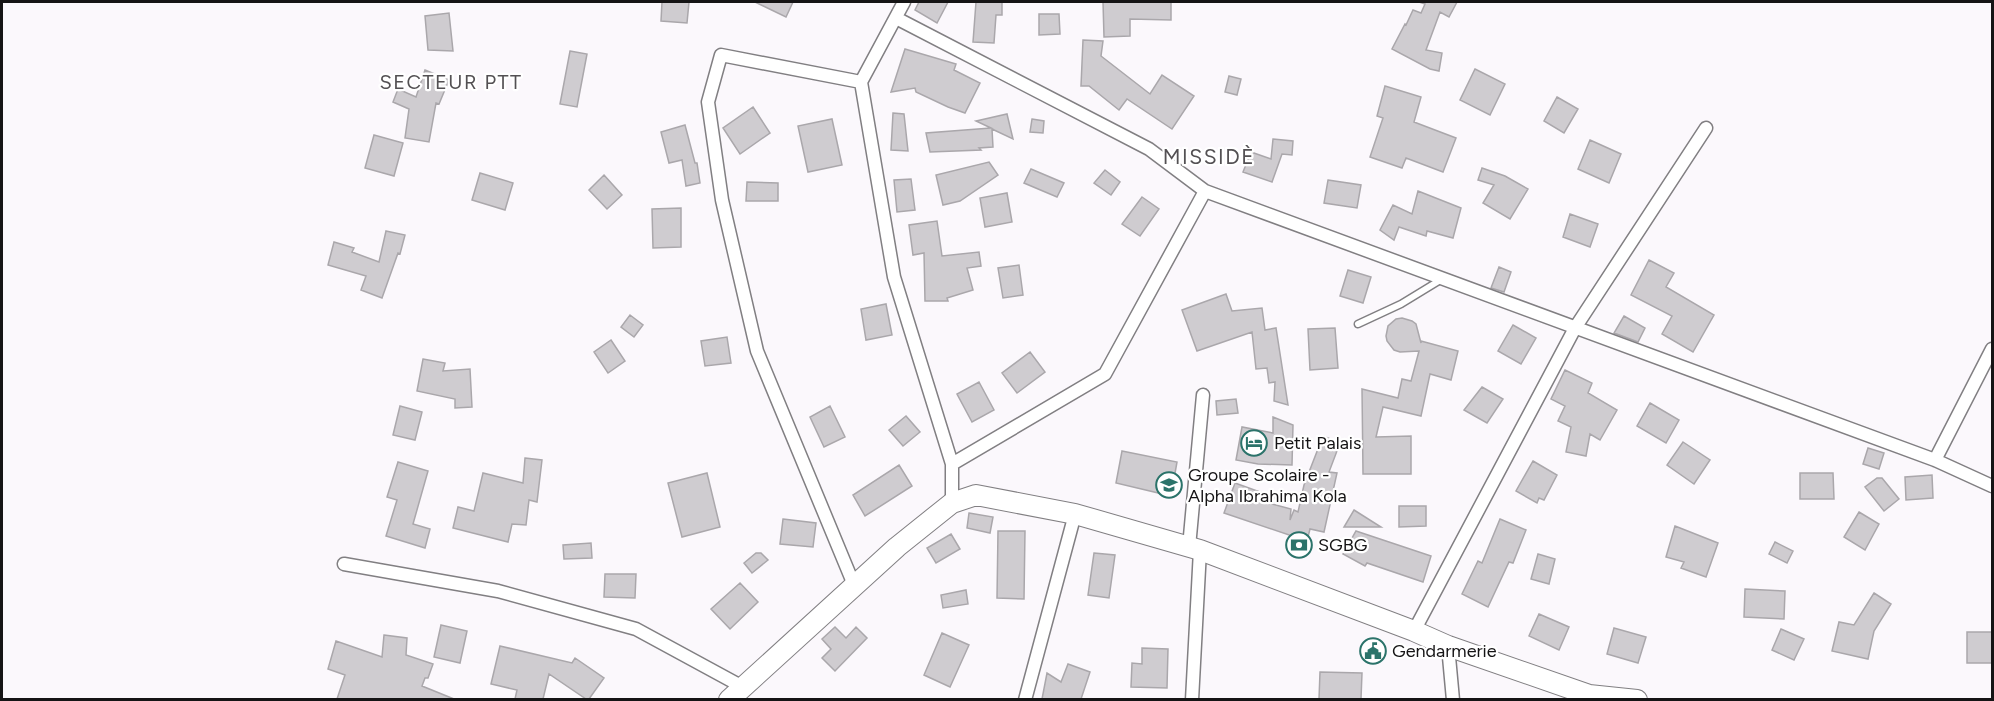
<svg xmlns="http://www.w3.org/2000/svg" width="1994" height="701" viewBox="0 0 1994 701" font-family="Figtree,sans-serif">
<rect width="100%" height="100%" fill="#fbf8fc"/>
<path fill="#cfccd0" stroke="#aaa7ab" stroke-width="1.5" d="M662,2H689L687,23L661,21Z
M755,2H793L786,17Z
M919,2H948L937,23L915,10Z
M976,2H1002V15H996L994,43L973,42Z
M1103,2H1171V20L1130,19V36L1104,37Z
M1419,2H1457L1449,17L1440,12L1426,50L1442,53L1439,71L1430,69L1392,49L1405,24L1406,25L1413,10L1421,13L1425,4Z
M449,13L453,51L428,50L425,16Z
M1039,14H1059L1060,34L1039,35Z
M1083,40L1103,41L1101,56L1150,94L1162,75L1194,96L1172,129L1127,99L1119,110L1089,86H1081Z
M905,49L956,64L954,70L980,83L965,113L948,107L916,92L915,88L891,92Z
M570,51L587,54L577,107L560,104Z
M1475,69L1505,84L1490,115L1460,100Z
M425,70L449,80L439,104L436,103L429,142L405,138L409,109L393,102L398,89L416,97Z
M1229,76L1241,79L1237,95L1225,92Z
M1385,86L1421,97L1414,122L1456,138L1443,172L1406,158L1402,168L1370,157L1383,118L1377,116Z
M1557,97L1578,109L1564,133L1544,121Z
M753,107L770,133L740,154L723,128Z
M893,113L904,114L908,151L891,150Z
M1007,114L1013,139L992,129L993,147L979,148L981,150L930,152L926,133L991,128L976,121Z
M832,119L842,165L808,172L798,126Z
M1032,119L1044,121L1043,133L1030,132Z
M685,125L695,163H697L700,183L686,186L682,160L669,163L661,132Z
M374,135L403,143L394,176L365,168Z
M1273,139L1293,141L1292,155L1282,154L1272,182L1243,172L1251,152L1271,159Z
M1590,140L1621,154L1609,183L1578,169Z
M989,162L998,175L960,201L943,205L936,175Z
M1482,168L1505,176L1528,189L1510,219L1483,203L1494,185L1478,180Z
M1031,169L1064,183L1057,197L1024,183Z
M1105,170L1120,182L1111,195L1094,183Z
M480,173L513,183L505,210L472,200Z
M604,175L622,195L607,209L589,190Z
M911,179L915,210L897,212L894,180Z
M1328,180L1361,185L1357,208L1324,203Z
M747,182L778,183V201H746Z
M1418,191L1461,208L1453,238L1427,231L1426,236L1399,227L1394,240L1380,230L1393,205L1412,214Z
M1007,193L1012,222L985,227L980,198Z
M1142,197L1159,209L1140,236L1122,224Z
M681,208V247L653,248L652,209Z
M1570,214L1598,224L1590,247L1563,237Z
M937,221L942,256L979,252L981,266L967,268L973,290L947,298L948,301H925L924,253L913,255L909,225Z
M386,231L405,235L400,254L398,253L382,298L361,290L366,276L328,265L334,242L354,248L352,252L379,262Z
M1649,260L1674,273L1666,287L1714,315L1693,352L1662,334L1672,316L1631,295Z
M1019,265L1023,295L1003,298L998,268Z
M1499,267L1511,272L1504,292L1491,288Z
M1348,270L1371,277L1363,303L1340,296Z
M1226,294L1232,311L1262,308L1265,330L1276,328L1288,405L1274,401L1275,382L1269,383L1267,368L1256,369L1252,332L1197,351L1182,310Z
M886,304L892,335L866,340L861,309Z
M630,315L643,325L634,337L621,327Z
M1624,316L1645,328L1638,342L1614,333Z
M1402,318L1412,321L1416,324L1421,343V341L1458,351L1451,380L1430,374L1421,416L1383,407L1376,437L1411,436V474H1363L1362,389L1398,398L1402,379L1411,381L1419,351L1400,352L1394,350L1387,341L1386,336L1388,326L1396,319Z
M1513,325L1536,338L1521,364L1498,351Z
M1335,328L1338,368L1310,370L1308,329Z
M727,337L731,363L705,366L701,341Z
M611,340L625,361L608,373L594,352Z
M1030,352L1045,372L1017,393L1002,373Z
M423,359L445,363L443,371L470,369L472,407L455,408V399L417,391Z
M1565,370L1592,383L1588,393L1617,410L1600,440L1590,434L1586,456L1566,452L1571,427L1558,421L1565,406L1551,399Z
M979,382L994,410L972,422L957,394Z
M1482,387L1503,399L1487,423L1464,410Z
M1236,399L1238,413L1217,415L1216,401Z
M1650,403L1679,420L1666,443L1637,426Z
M400,406L422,412L415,440L393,435Z
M830,406L845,437L824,447L810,417Z
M906,416L920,432L903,446L889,430Z
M1273,417L1293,425L1292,465L1258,464L1236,460L1242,427L1273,433Z
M1323,436L1340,443L1329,472L1337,473L1324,532L1310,529L1307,541L1224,513L1235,483L1274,497L1272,504L1291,509L1290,520L1294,510L1298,512L1304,485Z
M1683,442L1710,460L1694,484L1667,465Z
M1868,448L1884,453L1879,469L1863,464Z
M1122,451L1177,462L1171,496L1116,483Z
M525,458L542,460L537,502L529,500L526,525L512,524L508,542L453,528L458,507L474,511L483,473L523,483Z
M1533,461L1557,475L1544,500L1539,498L1537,503L1516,491Z
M398,462L428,471L413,524L430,529L425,548L386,536L397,500L387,497Z
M899,465L912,486L865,516L853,495Z
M707,473L720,527L682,537L668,483Z
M1800,473H1833L1834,499H1800Z
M1932,475L1933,498L1906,500L1905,477Z
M1877,478H1882L1899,499L1884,511L1865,487Z
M1399,506H1426V526L1399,527Z
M1354,510L1381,527H1344Z
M1859,512L1879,524L1865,550L1844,537Z
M969,513L993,517L990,533L967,528Z
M783,519L816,523L813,547L780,544Z
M1500,519L1526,530L1513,563L1509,562L1488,607L1462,594L1478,561L1482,563Z
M1675,526L1718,543L1706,577L1681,568L1684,562L1666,557Z
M998,531H1025L1024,599L997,598Z
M1356,531L1431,556L1423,582L1367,563L1365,566L1343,554Z
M951,534L960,549L936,563L927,548Z
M1775,542L1793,551L1787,563L1769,554Z
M591,543L592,558L564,559L563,545Z
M756,553H761L768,560L752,573L744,563Z
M1094,553L1115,555L1109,598L1088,595Z
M1538,554L1555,559L1549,584L1531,579Z
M605,574H636L635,598L604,597Z
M740,583L758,602L730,629L711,609Z
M1745,589L1785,591L1784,619L1744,617Z
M966,590L968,604L943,608L941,595Z
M1874,593L1891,604L1874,631L1868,659L1832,651L1839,622L1854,625Z
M1539,614L1569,627L1559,650L1529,636Z
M441,625L467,631L460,663L434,657Z
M835,627L846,638L856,627L867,638L835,671L822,658L831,649L822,639Z
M1614,628L1646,637L1638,663L1607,654Z
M1781,629L1804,639L1794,660L1772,650Z
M1967,632H1992V663H1967Z
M942,633L969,645L950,687L924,675Z
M384,635L407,638L406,655L433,664L428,678H425L422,686L454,699H337L345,675L328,669L336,641L382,657Z
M500,646L572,663L575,658L604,678L589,699H586L549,674L543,699H515L517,690L491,684Z
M1142,648L1168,649L1167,688L1131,687L1132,663L1142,664Z
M1068,664L1090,672L1081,699H1042L1047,673L1061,682Z
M1320,672L1362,673L1361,699H1319Z"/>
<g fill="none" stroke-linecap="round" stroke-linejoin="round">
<g stroke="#817f82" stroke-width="9">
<path id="service" d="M1358,324L1401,304L1442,279"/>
</g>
<g stroke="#817f82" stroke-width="15">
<path id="minor" d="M904,2L861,82L894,277L952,464V503
M896,18L1149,149L1205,191
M1935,460L1992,349
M952,464L1105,374L1205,191L1935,460L1992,486
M1189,547L1203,395
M344,564L498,591L636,629L741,686
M854,585L757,351L722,200L708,102L721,55L861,82
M1414,631L1575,328L1706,128
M1448,646L1453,700
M1025,700L1075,514
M1192,700L1200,550"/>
</g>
<g stroke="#817f82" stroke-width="22">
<path id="primary" d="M729,700L897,547L952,503L976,495L1075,514L1200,550L1414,631L1448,646L1589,695L1637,700"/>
</g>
<use href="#service" stroke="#fff" stroke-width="6"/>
<use href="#minor" stroke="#fff" stroke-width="12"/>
<use href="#primary" stroke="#fff" stroke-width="20"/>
</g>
<defs>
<g id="hotel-ring" transform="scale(1.35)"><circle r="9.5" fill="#fff" stroke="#2b736a" stroke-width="1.5"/><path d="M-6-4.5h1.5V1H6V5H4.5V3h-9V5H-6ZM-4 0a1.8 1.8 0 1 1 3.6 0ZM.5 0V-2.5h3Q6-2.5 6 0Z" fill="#2b736a"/></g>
<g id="school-ring" transform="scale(1.35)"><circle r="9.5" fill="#fff" stroke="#2b736a" stroke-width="1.5"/><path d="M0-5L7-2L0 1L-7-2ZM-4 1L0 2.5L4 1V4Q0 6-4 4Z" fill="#2b736a"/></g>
<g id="bank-ring" transform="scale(1.35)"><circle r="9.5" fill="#fff" stroke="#2b736a" stroke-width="1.5"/><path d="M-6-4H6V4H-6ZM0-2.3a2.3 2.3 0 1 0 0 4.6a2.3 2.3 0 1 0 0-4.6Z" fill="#2b736a"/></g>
<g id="civic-ring" transform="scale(1.35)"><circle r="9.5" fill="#fff" stroke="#2b736a" stroke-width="1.5"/><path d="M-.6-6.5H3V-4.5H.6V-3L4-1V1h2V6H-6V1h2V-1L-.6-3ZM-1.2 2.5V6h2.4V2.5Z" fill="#2b736a"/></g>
</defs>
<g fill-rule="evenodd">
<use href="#hotel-ring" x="1254" y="443"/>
<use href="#school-ring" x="1169" y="485"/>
<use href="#bank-ring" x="1299" y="545"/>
<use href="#civic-ring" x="1373" y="651"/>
</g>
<g text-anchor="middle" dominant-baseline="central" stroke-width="4.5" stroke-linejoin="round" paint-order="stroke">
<g font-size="18" fill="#151415" stroke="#fff" text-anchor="start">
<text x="1274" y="443">Petit Palais</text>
<text x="1188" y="475">Groupe Scolaire -<tspan x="1188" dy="21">Alpha Ibrahima Kola</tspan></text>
<text x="1318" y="545">SGBG</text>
<text x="1392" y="651">Gendarmerie</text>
</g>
<g font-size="20" letter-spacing="1.5" fill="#535053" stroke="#fff">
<text x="451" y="82">SECTEUR PTT</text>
</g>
<g font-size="21" letter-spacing="1.5" fill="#535053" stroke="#fff">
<text x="1209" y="156">MISSIDÈ</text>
</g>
</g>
<rect width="1994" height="701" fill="none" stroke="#151415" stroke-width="6"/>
</svg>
